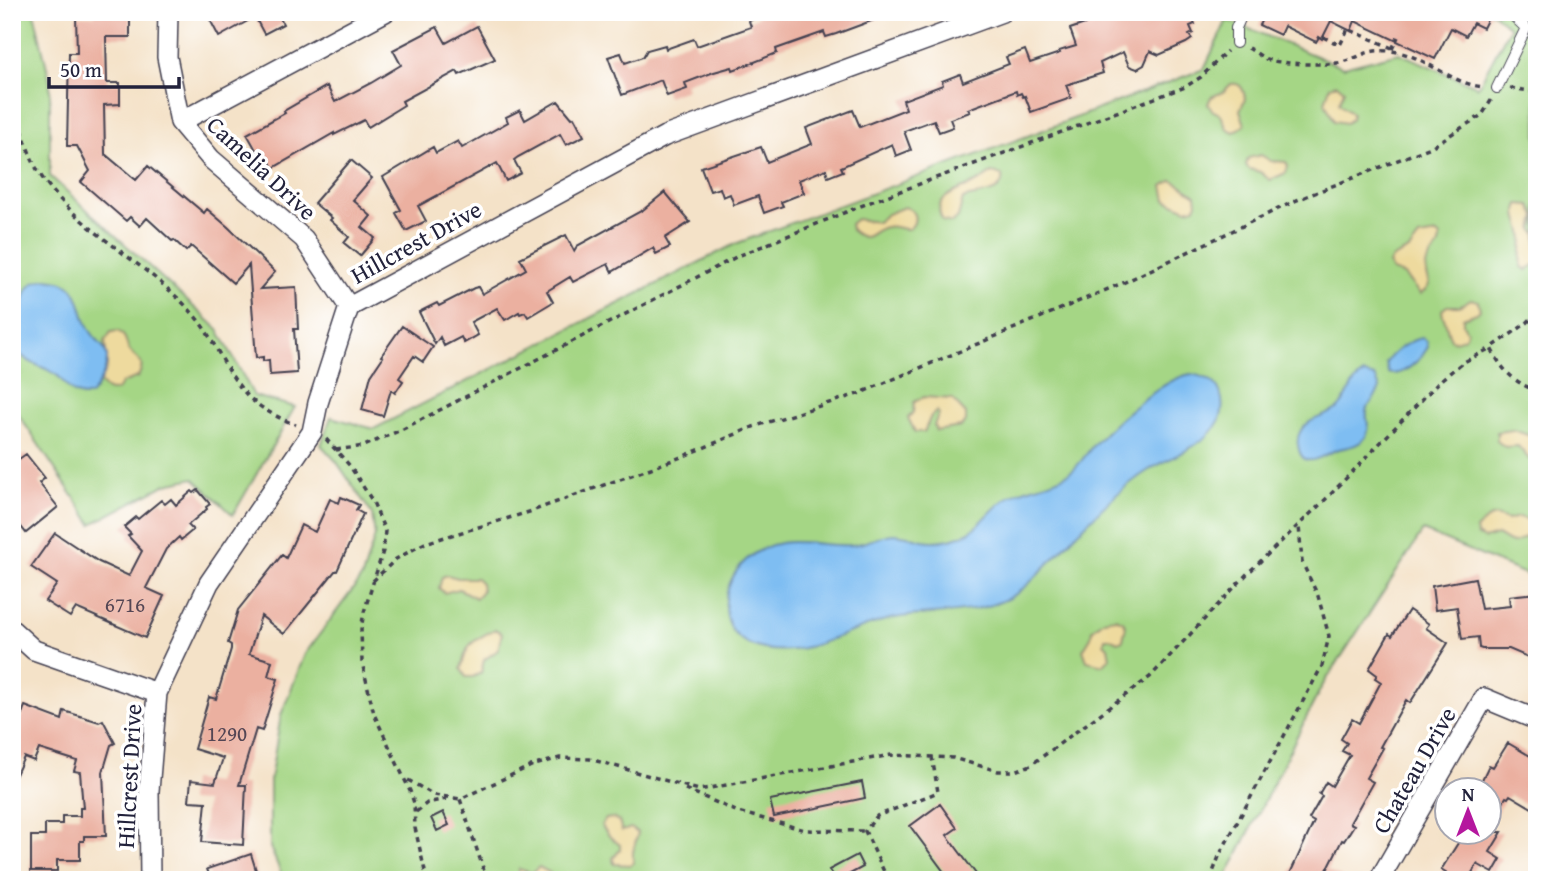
<svg xmlns="http://www.w3.org/2000/svg" width="1549" height="892" viewBox="0 0 1549 892" font-family="'Gentium Book Plus',serif">
<rect width="100%" height="100%" fill="#fff"/>
<filter id="ink" filterUnits="userSpaceOnUse"><feTurbulence type="fractalNoise" baseFrequency=".0143" numOctaves="2"/><feDisplacementMap in="SourceGraphic" scale="14" xChannelSelector="R" yChannelSelector="G"/><feConvolveMatrix kernelMatrix="1 2 1 2 8 2 1 2 1" color-interpolation-filters="sRGB"/></filter>
<filter id="wash" filterUnits="userSpaceOnUse"><feTurbulence type="fractalNoise" baseFrequency=".00686" numOctaves="4" result="noise"/><feDisplacementMap in="SourceGraphic" scale="28" xChannelSelector="R" yChannelSelector="G"/><feGaussianBlur stdDeviation="1.57" result="paint"/><feColorMatrix in="noise" values="0 0 0 0 0 0 0 0 0 0 0 0 0 0 0 0 0 1.4 0 .05"/><feComposite in="paint" operator="in"/></filter>
<g filter="url(#wash)">
<rect width="100%" height="100%" fill="#f4e2c8"/>
<path fill="#a5d685" stroke="#647c60" stroke-width="2" d="M12,12H34L50,81V176L218,329L254,396L295,407L233,515L194,478L166,484L92,524L12,405Z
M1492,12H1537V579L1423,531L1321,688L1225,880H284L270,847V780L281,715L305,654L362,577L375,536L372,514L336,461L321,445L331,417L374,429L735,244L1041,131L1204,69L1227,20L1343,67L1399,53L1478,87L1510,27Z"/>
<path fill="#eeda9e" stroke="#887e6c" stroke-width="2" d="M1231,84C1241,82 1244,90 1245,99L1240,110L1245,125L1234,132L1227,129L1221,115L1212,110L1208,104L1211,97L1223,92Z
M1337,84L1344,90L1339,103L1352,113L1351,119L1346,123L1334,121L1325,102L1330,86Z
M1261,155L1271,161L1286,162L1288,166L1286,173L1270,180L1260,172L1249,169L1246,165L1248,158Z
M992,173L1002,175C1006,197 976,193 963,199L958,218L952,223L943,221C928,196 962,190 978,182C983,179 987,175 992,173Z
M1172,180C1177,181 1191,192 1196,195L1197,203L1195,207L1187,209L1166,200L1163,186Z
M1519,204L1530,205L1536,216L1533,229L1537,235V263L1527,270L1522,267C1519,255 1525,243 1522,232C1520,221 1514,215 1519,204Z
M904,207C916,209 918,222 909,229C901,230 894,225 886,227C869,230 870,246 851,230L850,224L856,219L877,222L887,214Z
M1437,234L1440,237C1441,250 1431,252 1427,263C1422,275 1438,284 1420,294L1404,275L1392,271L1389,263L1393,258L1409,250L1419,237Z
M1471,299L1478,301L1480,310L1477,313L1463,318V324L1467,331L1466,336C1447,349 1449,331 1445,321C1443,317 1442,314 1442,310L1447,306H1459Z
M118,331C129,338 124,343 130,351C139,363 146,360 138,377L122,383L117,390C108,393 105,389 99,382L107,367L105,341L111,332Z
M924,397L952,399L966,414V422L961,427L936,431L934,425L939,414L937,411L931,416L924,432H915L908,418L913,412L914,402Z
M1513,430L1537,438V461L1529,459L1518,446L1505,447L1497,441V432Z
M1495,516L1508,520L1518,517L1537,521V540L1532,541L1525,537C1509,547 1512,543 1497,535L1484,539L1477,535L1476,529L1489,518Z
M447,575L458,578H476L481,583L482,591L476,598L459,589L444,593L439,588L442,577Z
M1115,618L1123,621L1126,626L1123,640L1118,642L1109,638H1105L1104,643L1108,647L1110,658L1103,665L1087,661L1083,650L1091,637L1092,630L1104,620Z
M495,629L502,633L498,650L484,660L481,673L473,677H466L461,669C468,640 471,643 495,629Z
M612,818L619,821L622,831L631,828L638,833L633,852V863L631,865L614,864L613,858L620,850V845L610,837L601,825L606,819Z
M539,867L550,873L551,880H520L517,875L519,869L532,873Z"/>
<path fill="#7ebdf2" stroke="#507096" stroke-width="2" d="M46,279C79,281 77,296 86,322C95,348 118,344 101,379C97,386 95,392 89,396C72,397 69,388 59,377C49,367 31,366 21,355C10,344 14,333 19,320C26,303 20,282 46,279Z
M1423,338L1427,341L1428,347C1421,359 1403,378 1388,373L1386,363C1392,352 1411,339 1423,338Z
M1191,374C1203,376 1216,380 1220,392C1236,436 1175,454 1149,470C1136,478 1125,487 1115,496C1092,517 1071,540 1050,562C1037,575 1026,589 1009,598C974,615 938,612 901,617C885,619 869,625 854,631C839,636 823,643 808,647C776,655 728,651 726,609C724,591 733,572 746,560C782,529 813,548 852,545C866,544 879,535 893,534C904,534 913,538 923,540C935,542 949,540 960,536C979,530 990,509 1007,498C1025,485 1050,486 1069,473C1081,465 1087,451 1097,441C1116,421 1164,378 1191,374Z
M1364,374L1375,377L1380,388C1377,397 1369,402 1367,411C1365,420 1372,429 1365,438C1358,447 1346,447 1336,450C1323,455 1302,473 1298,445C1297,440 1298,435 1301,430C1310,417 1327,417 1338,408C1349,398 1350,381 1364,374Z"/>
<g id="blocks">
<path fill="#ebb0a0" d="M95,12H119V15H130V37H106L107,83H120V104L104,105L105,154L136,180L148,166L204,213L207,209L228,227L275,272L260,289L296,287L298,329H294L297,373L270,375L269,360L263,361V357L256,358L249,265L233,283L191,246L186,251L174,240L172,241L147,218L140,226L130,217L126,221L81,182L90,171L77,146H67L69,53H77L76,16H95Z
M206,12H277L283,24L264,34L255,17L219,37Z
M767,12L890,14L836,34L826,37L824,32L776,49L777,53L752,63L733,70L732,67L714,72L685,83L687,89L667,96L661,80L622,95L608,57L621,53L625,63L643,57L647,50L665,45L666,49L694,39L697,46L751,27L749,21Z
M1107,12H1190L1195,24L1190,26L1193,33L1189,35L1192,39L1186,43L1159,55L1150,51L1144,65L1137,69L1129,66L1123,52L1100,63L1103,73L1066,85L1071,98L1031,112L1025,96L1023,97L1021,93L1017,95L1016,91L968,109L970,112L950,119L953,127L939,132L934,120L904,131L911,150L896,156L892,144L841,167L843,171L828,177L826,169L799,180L804,193L781,202L783,206L764,213L758,196L734,205L730,194L723,197L720,188L710,191L701,167L761,147L767,162L812,144L806,128L853,110L860,127L906,109L903,100L943,85L942,81L960,74L963,82L1009,64L1006,57L1025,50L1030,63L1060,53L1059,51L1076,46L1070,29L1109,16Z
M1257,12H1491L1483,28L1473,23L1466,36L1451,28L1435,59L1355,21L1351,31L1331,21L1322,39L1319,37L1316,42L1284,26L1280,35L1259,25L1264,16Z
M477,26L495,59L459,75L457,71L402,101L404,105L368,127L364,120L334,135V133L273,168L267,156L260,157L247,134L285,113L284,111L327,86L335,102L371,83L401,65L393,50L437,27L446,43Z
M558,101L572,118L574,117L584,136L566,145L560,134L518,157L514,160L521,173L506,181L497,163L418,206L426,221L406,231L396,213L401,210L383,177L433,147L436,153L458,141L462,148L508,122L506,117L520,110L525,120Z
M351,160L372,178L353,200L371,216L362,227L375,238L360,256L344,243L349,237L330,220L332,218L314,203Z
M665,192L690,222L665,238L670,247L656,254L653,248L612,272L608,264L573,282L570,277L547,291L553,302L528,317L525,312L520,314L519,312L505,320L497,308L471,322L478,335L464,343L461,337L444,346L440,337L435,344L419,312L437,303L439,306L474,288L478,287L482,294L526,269L520,258L566,235L574,251L577,246L643,210Z
M402,326L433,347L423,362L414,356L399,378L403,381L395,393L391,390L383,416L362,410L371,375L383,357L381,356Z
M26,454L45,478L39,483L58,507L26,533L12,515V464Z
M198,490L210,504L206,507L207,509L188,525L193,530L181,540L179,537L166,549L146,588L164,596L145,638L76,608L70,617L45,601L57,584L31,567L55,533L99,562L129,576L142,551L128,536L131,534L124,527L136,517L138,519L161,500L165,504L171,499L176,505L192,491L194,493Z
M341,497L359,505L356,510L363,514L337,571H335L284,634L261,616L249,654L272,661L268,676L278,679L262,731L256,729L239,785H246L243,845L202,842L206,802L189,801L191,780L215,783L223,758L194,749L209,697L216,699L231,649V645L228,643L238,610L282,555L286,558L301,525L315,532L330,499L339,503Z
M1475,578L1481,609L1510,606L1509,596L1537,593V661L1509,649H1482L1479,648L1478,637L1462,639L1457,607L1435,610L1432,586Z
M1409,610L1429,624L1426,628L1448,643L1410,703L1406,700L1380,747L1383,748L1366,778L1373,782L1350,823L1354,825L1344,841L1342,840L1327,870L1347,880H1287L1314,822L1309,819L1322,796L1319,794L1326,782L1332,786L1350,755L1342,751L1347,743L1341,739L1352,719L1359,723L1381,682L1375,678L1377,675L1369,669L1389,634L1392,636Z
M25,706L62,720L64,711L99,722L103,720L115,743L111,745L103,772L106,836H84V841H80V860H57V871H31V836H45V824H62V816H80V808H83L80,772L74,771L77,761L39,749L34,761L24,757L12,783V732L15,733Z
M1508,743L1537,760V811L1510,795L1508,798L1506,797L1489,825V790H1477L1489,765L1493,767Z
M862,782L865,798L774,817L770,800Z
M940,804L957,828L947,835L976,874L969,880H950L910,826Z
M443,812L449,825L437,831L431,818Z
M1465,832H1502L1490,852L1501,859L1493,873L1477,864L1468,880H1457L1441,870Z
M251,854L259,880H211L207,869Z
M857,855L863,867L839,880H835L829,870Z"/>
</g>
</g>
<g filter="url(#ink)">
<use href="#blocks" fill-opacity="0" stroke="#423f50" stroke-width="2"/>
<g fill="none" stroke-linecap="round" stroke-linejoin="round">
<g stroke="#423f50" stroke-width="12">
<path id="service" d="M1236,43V28L1243,12
M1497,88L1526,28L1509,12"/>
</g>
<g stroke="#423f50" stroke-width="22">
<path id="minor" d="M168,12L167,57L180,122L211,159L304,239L349,307
M180,122L385,12
M12,630L34,650L157,693
M150,880L149,791L157,693L209,583L312,432L318,403L349,307L665,136L1002,12
M1379,880L1484,698L1537,720"/>
</g>
<path stroke="#423f50" stroke-width="3.5" stroke-dasharray="5 5" stroke-linecap="butt" d="M1323,37L1340,45L1348,29L1392,48
M1248,48C1254,51 1260,56 1266,59C1279,64 1329,66 1342,62C1363,57 1364,49 1389,51C1424,53 1450,85 1485,87
M1392,49L1398,37
M1510,88L1537,92
M12,101C23,127 27,158 44,180C84,235 150,264 194,315C215,339 225,372 247,395C260,409 279,418 296,425
M1537,312L1527,323L1491,348C1502,370 1513,382 1537,391
M326,439L350,466L373,502L385,531L383,551L364,612L361,629L362,662L374,714L410,791L414,803L415,828L427,880
M336,450L364,446L403,429L738,256L873,201L1185,87L1201,77L1227,51
M373,581L396,559L425,543L529,512L684,456L753,427L858,394L1125,282L1297,200L1431,147L1482,115L1492,99
M408,780L434,795L460,799
M685,789L738,812L805,830L865,831
M416,812L427,803L446,799
M487,880L460,799L531,766L560,758L590,759L699,790L891,755L953,758L998,771H1015L1031,765L1150,677L1247,574L1327,498L1442,379L1462,363L1491,348
M888,880L865,831L877,816L938,792L932,757
M1210,880L1220,854L1322,666L1329,636L1318,596L1302,562L1299,526"/>
<use href="#service" stroke="#fff" stroke-width="10"/>
<use href="#minor" stroke="#fff" stroke-width="19"/>
</g>
</g>
<g text-anchor="middle" dominant-baseline="central" stroke-width="7" stroke-linejoin="round" paint-order="stroke">
<g font-size="21" fill="#544654">
<text x="125" y="604">6716</text>
<text x="227" y="733">1290</text>
</g>
<g font-size="24" fill="#22223b" stroke="#fff">
<text transform="translate(262 168) rotate(43)">Camelia Drive</text>
<text transform="translate(416 242) rotate(-29)">Hillcrest Drive</text>
<text transform="translate(1414 770) rotate(-60)">Chateau Drive</text>
<text transform="translate(129 776) rotate(-87)">Hillcrest Drive</text>
</g>
</g>
<rect width="1549" height="892" fill="none" stroke="#fff" stroke-width="42"/>
<g transform="translate(1468 811)"><circle r="33" fill="#ffffff" stroke="#a7a7b1" stroke-width="2"/>
<path d="M0-5L12 26L0 18L-12 26Z" fill="#b5179e"/>
<text y="-10" font-size="19" font-weight="bold" text-anchor="middle" fill="#22223b">N</text>
</g>
<path d="M49 77v10h130v-10" fill="none" stroke="#22223b" stroke-width="3.5"/>
<text x="60" y="77" font-size="21" fill="#22223b" stroke="#ffffff" stroke-width="5" paint-order="stroke">50 m</text>
</svg>
